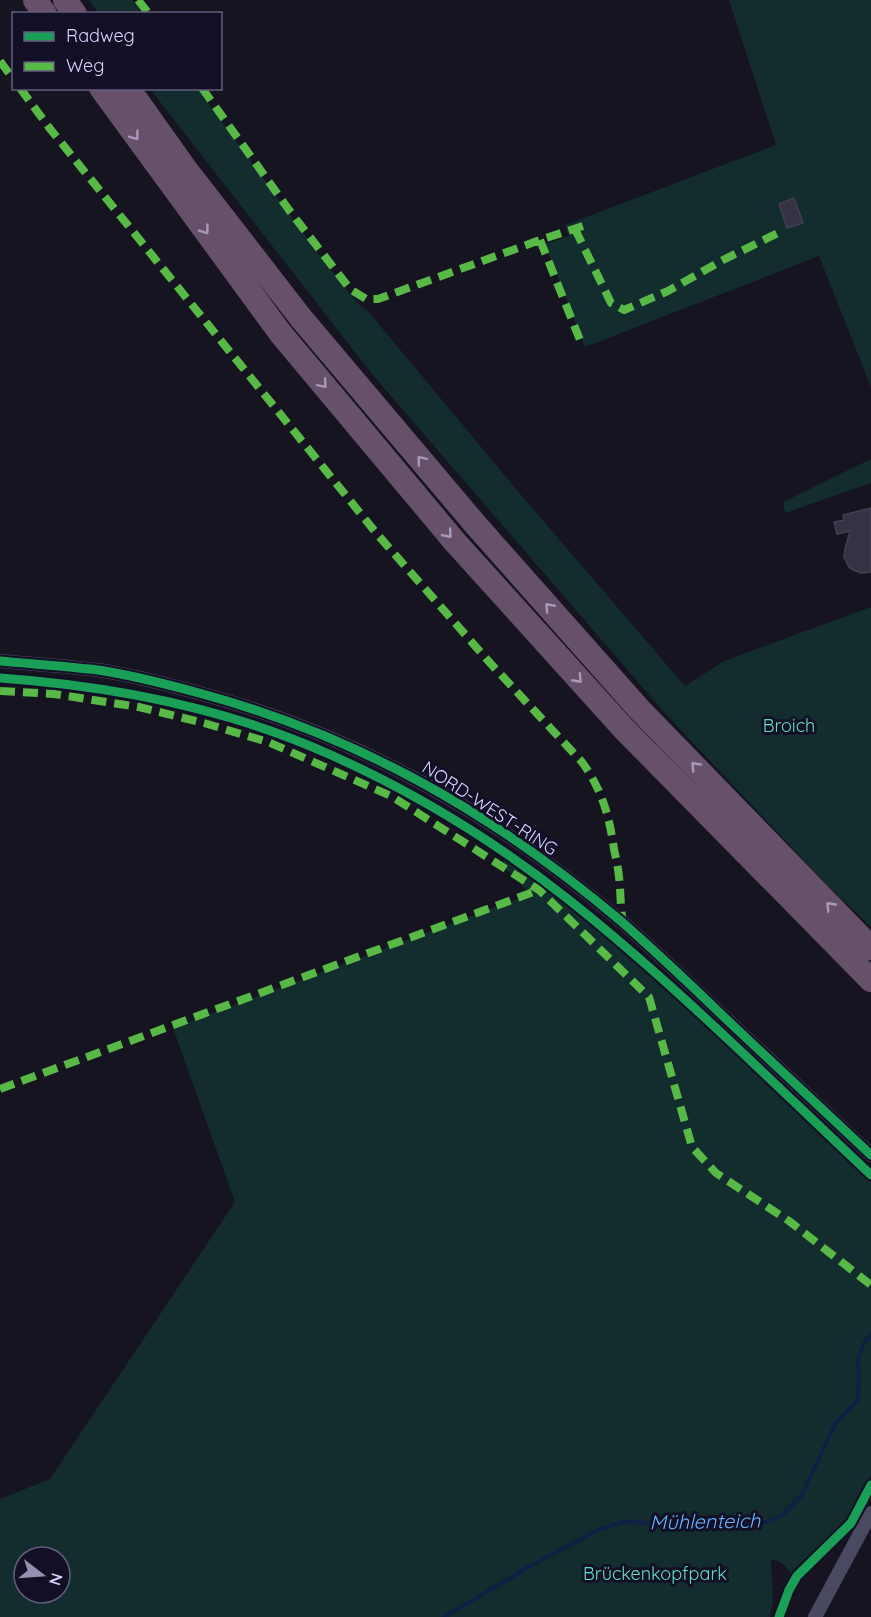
<svg xmlns="http://www.w3.org/2000/svg" width="871" height="1617" viewBox="0 0 871 1617" font-family="Quicksand,sans-serif">
<rect width="100%" height="100%" fill="#161421"/>
<path fill="#132c2d" fill-rule="evenodd" d="M89,0H132L142,13H98Z
M729,0H871V387L819,256L585,347L545,244L569,236L565,225L776,145Z
M150,89H198L326,264L360,306L367,310L516,489L685,686L724,661L871,607V927L828,886L663,711L372,374Z
M871,459V483L785,513L783,502Z
M509,850L663,985L871,1182V1475L860,1498L842,1525L794,1576L781,1562L771,1559L773,1601L770,1617H0V1499L50,1479L235,1202L173,1028L530,894L502,865ZM24,1557H60V1593H24Z"/>
<g fill="none" stroke-linecap="round" stroke-linejoin="round">
<path stroke="#0d2144" stroke-width="4" d="M444,1617L525,1569L600,1529L624,1522L735,1525L760,1524L782,1515L802,1495L835,1424L857,1401L859,1383L858,1360L863,1345L871,1334"/>
</g>
<path fill="#343243" stroke="#433f54" stroke-width="1.5" d="M794,198L803,223L787,228L779,204Z
M871,508V572L861,573L853,570L849,567L844,557L845,549L850,531L837,534L834,522L844,520L843,515Z"/>
<g fill="none" stroke-linecap="round" stroke-linejoin="round">
<path stroke="#4a4962" stroke-width="14" d="M0,661C33,664 65,666 98,670C132,675 166,684 199,693C359,736 496,815 622,922C657,953 691,985 724,1017C773,1063 822,1109 871,1155
M815,1617L871,1513"/>
<path stroke="#67516a" stroke-width="24" d="M35,0L45,14
M65,0L75,14
M101,88L281,334L455,542L623,728L871,980
M128,88L184,167L301,318L475,524L639,709L871,948"/>
<path stroke="#58b947" stroke-width="8" stroke-dasharray="15 8" stroke-linecap="butt" d="M138,0L149,14
M0,61L14,80
M20,88L51,130L377,534L491,664L582,762C602,790 609,815 614,849C616,858 618,867 619,877C621,892 620,908 623,923
M202,88L289,210L350,289L366,299H378L540,240L583,226
M575,229L611,303L624,310L668,291L723,260L782,231
M540,240L582,345
M0,691L54,694L139,707L204,723L268,742L391,796L539,890L649,997L692,1147L716,1173L789,1221L871,1285
M0,1089L539,890L542,886"/>
<g stroke="#130f26" stroke-width="13">
<path id="cycleway" d="M0,661C33,664 65,666 98,670C132,675 166,684 199,693C359,736 496,815 622,922C657,953 691,985 724,1017C773,1063 822,1109 871,1155
M0,678C113,686 227,708 331,755C416,793 496,842 569,900C676,985 772,1082 871,1175
M779,1617L789,1590L797,1576L851,1523L871,1485"/>
</g>
<use href="#cycleway" stroke="#1a9f57" stroke-width="9"/>
</g>
<defs><path id="oneway-chevron" d="M-2-3.5L2.5 0L-2 3.5" fill="none" stroke-width="1.6" stroke-linecap="round" stroke-linejoin="round" transform="scale(1.5)"/></defs>
<g stroke="#a699bc">
<use href="#oneway-chevron" transform="translate(135 136) rotate(54)"/>
<use href="#oneway-chevron" transform="translate(205 230) rotate(54)"/>
<use href="#oneway-chevron" transform="translate(323 384) rotate(50)"/>
<use href="#oneway-chevron" transform="translate(421 460) rotate(-130)"/>
<use href="#oneway-chevron" transform="translate(448 534) rotate(50)"/>
<use href="#oneway-chevron" transform="translate(549 607) rotate(-132)"/>
<use href="#oneway-chevron" transform="translate(578 679) rotate(48)"/>
<use href="#oneway-chevron" transform="translate(695 766) rotate(-134)"/>
<use href="#oneway-chevron" transform="translate(830 906) rotate(-134)"/>
</g>
<g text-anchor="middle" dominant-baseline="central" stroke-width="6" stroke-linejoin="round" paint-order="stroke">
<g font-size="18" fill="#5fe0c0" stroke="#130f26">
<text x="789" y="725">Broich</text>
<text x="655" y="1573">Brückenkopfpark</text>
</g>
<g font-size="18" fill="#d9d4ff" stroke="#130f26">
<text transform="translate(490 808) rotate(33)">NORD-WEST-RING</text>
</g>
<g font-size="20" font-style="italic" fill="#62b6ff" stroke="#130f26">
<text transform="translate(705 1521) rotate(-1)">Mühlenteich</text>
</g>
</g>
<rect x="12" y="12" width="210" height="78" fill="#130f26" stroke="#625e7d" stroke-width="1.5"/>
<rect x="24" y="32" width="30" height="9" fill="#1a9f57" stroke="#625e7d" stroke-width="1.5"/>
<text x="66" y="42" font-size="18" fill="#d9d4ff">Radweg</text>
<rect x="24" y="62" width="30" height="9" fill="#58b947" stroke="#625e7d" stroke-width="1.5"/>
<text x="66" y="72" font-size="18" fill="#d9d4ff">Weg</text>
<g transform="translate(42 1575) rotate(107)"><circle r="28" fill="#130f26" stroke="#625e7d" stroke-width="1.5"/>
<path d="M0-4.5L10 22L0 15L-10 22Z" fill="#9591b1"/>
<text y="-9" font-size="16" font-weight="bold" text-anchor="middle" fill="#d9d4ff">N</text>
</g>
</svg>
